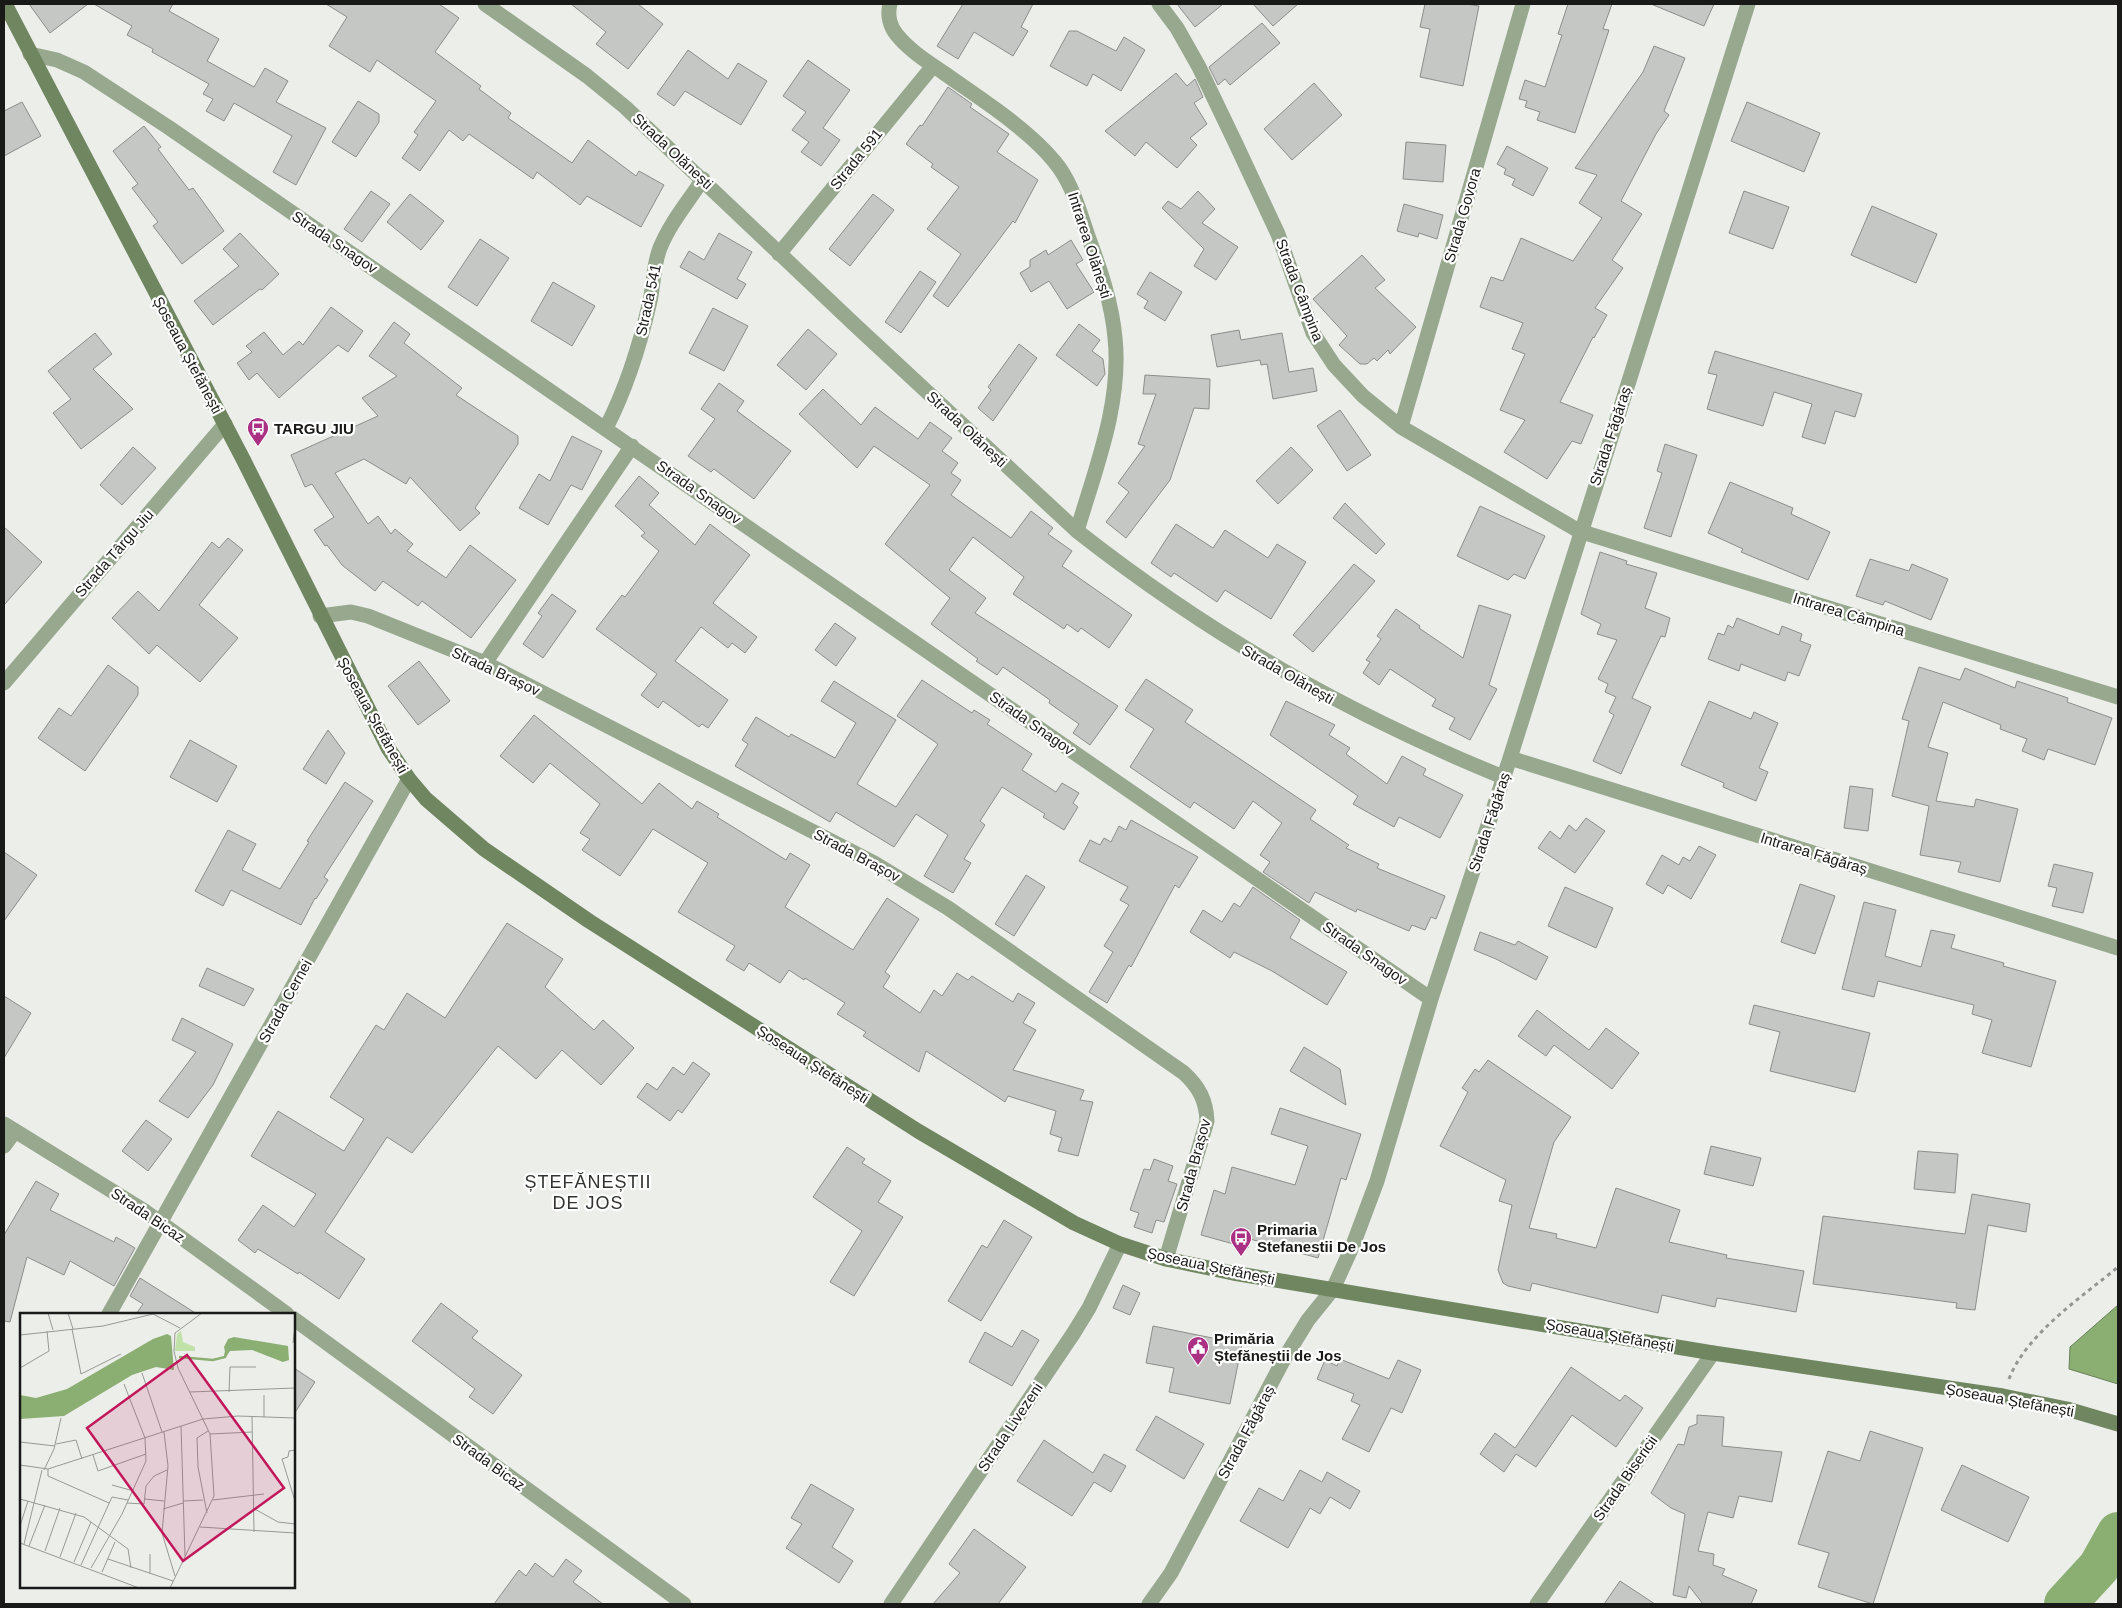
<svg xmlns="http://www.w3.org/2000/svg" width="2122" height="1608" viewBox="0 0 2122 1608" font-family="Helvetica,sans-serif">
<rect width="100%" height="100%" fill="#eceeea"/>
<path fill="#8bae73" stroke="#698158" d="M2118,1305V1384L2069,1369L2070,1347Z"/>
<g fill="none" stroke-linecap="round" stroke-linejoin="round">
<path stroke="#8bae73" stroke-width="42" d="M2065,1604L2099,1567L2118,1533"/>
</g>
<path fill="#c4c7c3" stroke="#8b8e8a" d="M29,4H88L50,33Z
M94,4H173L169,11L219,39L207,61L254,87L265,68L288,81L276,102L326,128L296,185L273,172L292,136L234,103L224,121L206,111L213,99L203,94L209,84L152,52L153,49L127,35L132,26Z
M326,4H439L459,18L435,52L481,86L479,89L511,113L508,118L572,163L588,140L636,176L639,171L664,185L641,227L587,196L580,205L537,172L533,179L469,134L463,141L449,130L420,171L402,158L418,135L414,132L436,101L377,60L370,72L329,46L347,17Z
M571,4H638L663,24L628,69L596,44L606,32Z
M963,4H1033L1021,27L1028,31L1013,56L974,32L958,59L937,46Z
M1177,4H1223L1195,27Z
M1253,4H1298L1273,26Z
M1425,4H1467L1479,6L1463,86L1420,77L1430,29L1420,27Z
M1568,4H1612L1603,29L1609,30L1575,133L1537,120L1540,112L1525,107L1527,101L1519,99L1525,80L1545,87L1562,35L1558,34Z
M1651,4H1714L1704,26Z
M1262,23L1280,43L1230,85L1225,79L1218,85L1209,67Z
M1069,31H1077L1116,51L1124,37L1145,50L1121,91L1093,74L1087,86L1050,66Z
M1654,46L1685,58L1664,111L1669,115L1656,134L1621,201L1642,214L1612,260L1623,268L1595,308L1607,315L1594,338L1593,337L1560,402L1593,415L1581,444L1572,441L1547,479L1504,452L1525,420L1500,410L1525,354L1512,349L1523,323L1480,307L1491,277L1503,281L1521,238L1573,261L1602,218L1579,203L1597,175L1575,168L1643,72Z
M688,50L728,79L738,63L767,81L741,125L685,91L674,106L657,94Z
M808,60L850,90L823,128L840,140L821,166L801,152L809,142L792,130L806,112L783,96Z
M1176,73L1187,86L1195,79L1203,97L1194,103L1207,124L1190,138L1197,145L1177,168L1146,142L1135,156L1105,131Z
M1314,83L1342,115L1292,160L1264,129Z
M948,87L972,104L970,107L1009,134L997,152L1038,180L1015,223L1013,221L948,307L933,296L961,254L927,229L959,187L931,167L933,164L906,144L920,125L922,126Z
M358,101L379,114V122L356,157L332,142Z
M22,102L41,136L4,156V111Z
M1747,102L1820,133L1804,172L1731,141Z
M144,126L161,147L158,149L189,190L193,188L224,231L182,264L153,226L158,222L132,188L138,184L113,151Z
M1406,142L1446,145L1443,182L1403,179Z
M1507,146L1548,168L1533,196L1512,185L1515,179L1504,174L1506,169L1497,164Z
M371,191L390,204L362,242L344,229Z
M1198,191L1215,209L1202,223L1238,247L1216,280L1194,266L1204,249L1162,208L1168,201L1181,209Z
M1744,191L1789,207L1773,249L1729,233Z
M410,194L444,221L421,250L387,222Z
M873,194L894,210L850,266L829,249Z
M1404,204L1443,215L1437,239L1419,233L1418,237L1397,231Z
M1872,206L1937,234L1916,283L1851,255Z
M240,233L279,274L262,290L260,289L213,325L194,301L239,266L223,249Z
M719,233L752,252L737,279L746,284L737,299L680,267L689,251L704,260Z
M480,239L509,258L477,306L448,287Z
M1071,240L1083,260L1076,264L1094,292L1067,309L1049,281L1031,292L1020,273L1030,267V260L1046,250L1048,255Z
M1362,255L1385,280L1375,288L1416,327L1390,354L1388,350L1377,361L1374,358L1367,364H1360L1339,345L1347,336L1313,299Z
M920,271L936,282L901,333L885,322Z
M1150,272L1182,292L1165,321L1144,308L1148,301L1137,294Z
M553,282L595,306L572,346L531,321Z
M331,307L363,331L348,352L338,345L279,398L257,373L249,380L237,363L252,352L246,346L264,332L283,355L299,341L303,345Z
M713,308L748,326L724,371L689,353Z
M394,322L410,334L404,343L462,388L456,395L518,436V444L475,508L480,513L460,531L410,477L406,484L364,459L335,473L368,524L378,516L391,534L395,529L413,544L407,551L446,578L470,545L516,580L471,638L422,601L418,606L383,581L375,591L342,565L327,545L325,546L314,530L334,517L312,484L305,487L291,455L378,416L362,398L397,376L369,356Z
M1079,324L1100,340L1092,351L1103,359L1105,374L1097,386L1056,355Z
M808,329L837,354L806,390L777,365Z
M1239,330L1241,340L1282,333L1289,372L1313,368L1317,391L1273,399L1267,364L1261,365L1260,360L1217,367L1211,335Z
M95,333L112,354L93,369L133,409L81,449L53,413L71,399L48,371Z
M1019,344L1037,358L993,421L978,408L991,390L988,387Z
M1715,351L1862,394L1855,417L1835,411L1825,444L1802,437L1812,404L1774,392L1763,426L1707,409L1717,375L1708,373Z
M1145,375L1210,379L1209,409L1194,408L1170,480L1126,538L1106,522L1129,492L1118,483L1145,446L1138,444L1156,394H1143Z
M719,383L744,401L737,411L791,451L754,499L714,469L711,472L688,456L715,419L701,409Z
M823,389L861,425L875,407L918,439L930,422L952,438L942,451L958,463L951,473L961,480L951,495L1011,538L1031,511L1053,528L1048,534L1072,551L1062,566L1132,615L1109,648L1081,628L1078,632L1067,624L1064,629L1013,594L1024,577L973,537L949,570L986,598L975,613L1118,706L1090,745L1073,733L1079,724L1049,703L1050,700L1003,667L997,675L976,661L978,659L931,624L950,598L885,544L930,485L874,446L857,468L799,414Z
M1340,410L1371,455L1347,471L1317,426Z
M572,436L602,451L582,490L571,485L548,525L519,508L539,474L550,481Z
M1665,444L1697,455L1671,537L1644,528L1662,473L1657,471Z
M133,447L156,468L122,505L100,485Z
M1291,447L1313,470L1278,504L1256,481Z
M639,476L659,493L649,505L695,545L710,524L750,555L713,603L757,637L745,653L732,643L728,648L701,627L675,661L728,700L708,728L702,724L699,727L663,701L658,708L641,695L657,674L596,629L622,595L625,597L659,551L641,536L645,533L638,526L615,506Z
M1730,482L1793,508L1791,514L1830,532L1808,580L1741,552L1743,549L1708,533Z
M1345,503L1385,544L1376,554L1333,518Z
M1480,506L1545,536L1525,579L1514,574L1508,580L1457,556Z
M1176,524L1213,548L1225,530L1268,558L1277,544L1306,562L1271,619L1225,590L1217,602L1174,573L1171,577L1151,563Z
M4,527L42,562L4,605Z
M228,538L243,550L199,605L238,638L200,682L157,645L149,654L112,618L138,591L159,611L212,542L219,548Z
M1600,552L1627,561L1626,564L1657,573L1645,608L1670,618L1665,637L1661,636L1632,698L1651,707L1621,774L1593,761L1614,715L1609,712L1616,697L1605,692L1608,684L1598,679L1617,640L1597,634L1601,624L1581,614Z
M1870,559L1909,571L1912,564L1948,579L1931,620L1885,601L1883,605L1856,596Z
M1354,564L1375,581L1313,652L1293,635Z
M552,594L576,611L543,658L523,644L542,616L538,613Z
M1479,605L1511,615L1489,685L1497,689L1470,740L1449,729L1455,718L1432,706L1436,699L1390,669L1379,685L1363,673L1370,662L1366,660L1381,639L1377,636L1396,609L1420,626L1419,628L1463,658Z
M1737,618L1779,635L1782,626L1802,634L1800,641L1811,645L1799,676L1788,672L1785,681L1741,664L1739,671L1708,659L1718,633L1724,635L1728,625L1733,628Z
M835,623L856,638L836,666L815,650Z
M419,661L450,701L418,725L388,686Z
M108,665L138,687V695L85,771L38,738L59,708L71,716Z
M1919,667L1960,680L1965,668L2015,688L2017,681L2068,698L2067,702L2112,718L2095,765L2048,749L2044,760L2022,751L2027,739L2000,729L2001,725L1943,702L1928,747L1948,753L1936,801L1974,807L1976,799L2018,809L2000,882L1958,872L1961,862L1920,855L1929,806L1892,796L1909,721L1902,719Z
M1146,679L1193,710L1185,722L1316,810L1310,819L1349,845L1346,848L1379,864L1377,868L1445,896L1436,919L1431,917L1425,930L1412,925L1409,931L1357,909L1356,912L1315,892L1309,903L1263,872L1270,862L1260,855L1282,823L1253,801L1234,829L1194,802L1190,808L1130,767L1154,729L1125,710Z
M922,680L972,713L974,710L990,720L987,724L1032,754L1022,770L1056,792L1062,783L1079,793L1073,803L1078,807L1064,830L1043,817L1045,814L1002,787L980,821L985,825L964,859L971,863L953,893L924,876L948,835L916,814L894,847L836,812L830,822L735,766L748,744L742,740L756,717L789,737L791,734L835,758L856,723L821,701L834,681L896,720L857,784L896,807L938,744L897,716Z
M1286,701L1335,725L1329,735L1350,748L1346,754L1387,784L1402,756L1426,769L1423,775L1463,795L1440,838L1399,817L1394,827L1353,804L1358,796L1270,735Z
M1709,701L1751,719L1754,712L1778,723L1759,768L1768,772L1756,801L1723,787L1724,783L1681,765Z
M534,715L642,804L659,783L692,809L697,801L719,814L717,817L786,860L790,853L810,865L785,907L853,950L887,898L919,919L885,972L890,976L883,987L920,1013L934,990L942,996L957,973L968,980L972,976L1013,1002L1018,993L1035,1003L1023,1023L1036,1030L1013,1070L1084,1090L1080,1100L1093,1102L1078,1156L1058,1151L1062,1138L1050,1134L1056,1111L1008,1096L1005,1102L926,1051L919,1072L863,1036L866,1032L837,1014L845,1003L805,978L804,980L789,970L780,983L749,963L744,971L726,960L735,946L678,912L708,863L653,829L620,876L582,850L590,839L580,833L600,804L550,763L533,783L500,756Z
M328,730L345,753L326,784L303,769Z
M190,740L237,766L217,802L170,777Z
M345,782L373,801L324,877L328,880L316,899L315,898L301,925L231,890L223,906L195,891L228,830L256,844L242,870L280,889L309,842L307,841Z
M1850,786L1873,789L1868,831L1844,828Z
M1586,818L1605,831L1575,873L1538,848L1550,831L1560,839L1569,825L1576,831Z
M1131,820L1198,857L1179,888L1175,885L1131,967L1129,965L1107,1003L1089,992L1113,952L1104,946L1129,905L1120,900L1128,887L1079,861L1090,840L1100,845L1104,838L1111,842L1119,826L1126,830Z
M1699,846L1716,855L1691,899L1668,885L1663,894L1646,884L1662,855L1679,865L1683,857L1690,861Z
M4,852L37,875L4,921Z
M2054,864L2093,873L2083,913L2052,906L2057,888L2048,886Z
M1026,875L1045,887L1014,936L995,924Z
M1800,884L1835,896L1815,954L1781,942Z
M1253,887L1300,920L1290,938L1347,972L1327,1005L1272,971L1234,952L1230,958L1190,932L1203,910L1222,922L1234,903L1240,907Z
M1565,887L1613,908L1596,948L1548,926Z
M1864,902L1896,910L1885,956L1921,967L1931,930L1955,935L1951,948L2004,963L2003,966L2056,981L2031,1067L1982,1053L1992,1020L1972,1014L1974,1005L1878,981L1874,997L1842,989Z
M507,923L563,959L545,987L594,1030L603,1020L634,1048L601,1085L562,1050L536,1079L498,1046L412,1153L387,1137L325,1232L365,1259L339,1299L299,1272L298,1274L258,1249L255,1253L238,1240L263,1205L294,1227L316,1194L251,1156L278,1111L344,1151L364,1119L330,1097L376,1025L384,1030L407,993L445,1018Z
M1480,932L1515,945L1518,941L1548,957L1536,980L1496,959L1474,950Z
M207,968L254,989L244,1006L199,986Z
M4,996L31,1013L4,1058Z
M1754,1005L1870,1033L1855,1092L1770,1071L1780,1032L1749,1024Z
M1537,1010L1589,1050L1606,1028L1639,1053L1612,1089L1554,1045L1546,1056L1518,1036Z
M182,1018L233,1044L213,1085L188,1118L159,1101L196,1052L172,1040Z
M1304,1047L1340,1069L1346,1105L1290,1071Z
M1488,1060L1571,1117L1554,1142L1529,1228L1557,1234L1556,1238L1596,1248L1616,1188L1680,1210L1669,1242L1727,1255L1726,1258L1804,1271L1796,1312L1717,1298L1715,1307L1662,1295L1658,1313L1532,1283L1530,1291L1508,1286L1503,1283L1498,1270L1512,1205L1499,1201L1506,1180L1440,1146L1468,1092L1462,1088L1475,1069L1479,1072Z
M693,1062L710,1074L682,1113L678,1110L670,1121L637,1097L647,1083L657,1090L673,1067L684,1075Z
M1280,1108L1361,1134L1346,1180L1341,1178L1318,1258L1250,1239L1248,1248L1201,1235L1214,1190L1225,1194L1232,1167L1295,1185L1308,1146L1271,1134Z
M146,1120L172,1139L148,1171L122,1151Z
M1711,1146L1761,1158L1753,1186L1704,1174Z
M847,1147L865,1159L862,1163L891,1181L878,1202L903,1217L854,1296L830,1282L862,1231L813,1197Z
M1918,1151L1958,1154L1955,1193L1914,1189Z
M1154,1159L1173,1166L1168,1181L1177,1184L1164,1222L1156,1220L1152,1233L1134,1227L1139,1213L1130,1210L1144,1169L1150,1170Z
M36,1181L59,1194L50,1210L114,1242L116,1237L135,1248L114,1286L70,1261L64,1275L27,1257L10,1322L4,1321V1235Z
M1972,1194L2030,1204L2026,1232L1988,1225L1975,1310L1956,1308L1957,1303L1813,1284L1823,1216L1965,1234Z
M1004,1220L1032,1237L981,1321L948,1301L982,1245L987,1248Z
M140,1278L197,1314H136L143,1304L130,1296Z
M1123,1285L1140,1293L1130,1315L1113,1308Z
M441,1303L478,1331L472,1338L522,1375L493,1414L469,1397L475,1389L412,1341Z
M1153,1326L1242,1344L1230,1404L1169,1392L1174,1368L1146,1363Z
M1022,1330L1039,1340L1012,1386L969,1362L985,1332L1012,1347Z
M1340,1359L1389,1379L1398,1360L1421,1370L1402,1413L1391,1408L1369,1452L1342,1439L1360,1405L1351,1401L1354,1394L1317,1379L1325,1360L1337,1366Z
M1571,1367L1620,1401L1625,1395L1643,1408L1616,1447L1572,1415L1536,1467L1516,1454L1504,1472L1480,1454L1495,1433L1515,1448Z
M294,1368L315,1382L294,1414Z
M1697,1415L1724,1417L1722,1446L1782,1452L1772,1502L1739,1496L1733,1518L1708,1512L1698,1551L1714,1554L1713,1565L1725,1569L1722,1575L1757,1590L1751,1604H1703L1689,1586L1686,1598L1673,1595L1685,1514L1671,1508L1651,1493L1678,1444L1684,1445L1689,1427L1697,1424Z
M1156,1416L1204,1444L1184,1479L1136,1450Z
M1870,1431L1923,1448L1873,1604L1818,1587L1829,1553L1798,1544L1828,1451L1860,1461Z
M1044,1440L1093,1473L1104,1454L1126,1466L1111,1492L1094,1482L1072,1516L1017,1481Z
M1962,1465L2029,1497L2008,1542L1941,1510Z
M1300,1470L1322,1482L1327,1472L1360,1491L1350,1509L1330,1497L1320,1514L1310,1508L1288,1548L1240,1521L1259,1488L1283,1501Z
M811,1484L854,1509L832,1547L853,1561L839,1583L786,1548L802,1524L791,1518Z
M974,1529L1026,1567L998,1604H933L960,1573L949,1564Z
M566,1559L582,1571L573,1582L603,1604H494L519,1570L526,1576L535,1563L553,1577Z
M1620,1581L1655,1604H1604Z"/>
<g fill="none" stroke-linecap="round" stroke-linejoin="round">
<path stroke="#959794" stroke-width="3" stroke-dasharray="4 4" stroke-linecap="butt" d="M2009,1379C2026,1334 2082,1297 2118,1267"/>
<path stroke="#98a88e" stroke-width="15" d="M485,4L587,76L625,107L854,324L1077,531C1211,636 1346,713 1503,777
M890,4C887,15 890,27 897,35C910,51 928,62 944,73C979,98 1027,128 1054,161C1072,182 1079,210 1088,236C1100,269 1112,303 1115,338C1122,403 1095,470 1077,531
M1159,4L1177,28L1199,67L1235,142L1278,234L1313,333L1334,365L1363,396L1401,427L1579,531L2118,697
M30,54L57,60L84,72L168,127L1431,999
M779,254L933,66
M1401,427L1523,4
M606,428C627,387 640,345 650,301C654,283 653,266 660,248C670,223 688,202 703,179
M320,616L351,612L368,616L485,663L874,863L948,908L1184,1073C1199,1087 1206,1100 1207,1121L1166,1259
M485,663L632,446
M4,683L225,424
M1510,758L2118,948
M4,1124L146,1212L287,1314
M4,1146L15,1131
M109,1314L409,779
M294,1319L684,1604
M891,1604L1073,1334L1089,1308L1120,1244
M1149,1604L1171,1573L1284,1359L1308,1320L1333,1289L1353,1245L1377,1181L1431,999L1510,758L1748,4
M1537,1604L1713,1353"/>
<path stroke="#708660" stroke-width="15" d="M5,4L243,459L388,748L409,779L426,799L484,849L589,921L918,1131L1074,1223L1120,1244L1166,1259L1233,1273L1713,1353L2003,1396L2067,1409L2118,1424"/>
</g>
<defs>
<g id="bus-pin" transform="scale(1.125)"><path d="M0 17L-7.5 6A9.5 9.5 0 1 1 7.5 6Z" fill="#aa3084" stroke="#fff"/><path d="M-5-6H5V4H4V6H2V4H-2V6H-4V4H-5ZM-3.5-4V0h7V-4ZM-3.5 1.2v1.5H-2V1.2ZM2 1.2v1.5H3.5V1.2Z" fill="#fff"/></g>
<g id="civic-pin" transform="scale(1.125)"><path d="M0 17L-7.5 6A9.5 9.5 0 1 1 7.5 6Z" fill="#aa3084" stroke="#fff"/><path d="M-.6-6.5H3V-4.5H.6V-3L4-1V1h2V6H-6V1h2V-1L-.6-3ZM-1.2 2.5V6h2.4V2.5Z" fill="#fff"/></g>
</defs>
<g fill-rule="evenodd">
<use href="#bus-pin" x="258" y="428"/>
<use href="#bus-pin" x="1241" y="1238"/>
<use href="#civic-pin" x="1198" y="1347"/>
</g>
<g text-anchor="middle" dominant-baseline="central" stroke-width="4.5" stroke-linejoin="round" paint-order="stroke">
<g font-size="15" fill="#191918" stroke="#fff">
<text transform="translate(673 151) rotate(43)">Strada Olănești</text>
<text transform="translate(856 159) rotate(-51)">Strada 591</text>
<text transform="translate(1462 215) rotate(-74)">Strada Govora</text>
<text transform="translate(335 242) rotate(34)">Strada Snagov</text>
<text transform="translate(1090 245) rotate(72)">Intrarea Olănești</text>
<text transform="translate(1300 290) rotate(69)">Strada Câmpina</text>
<text transform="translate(648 300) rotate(-78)">Strada 541</text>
<text transform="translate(188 355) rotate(62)">Șoseaua Ștefănești</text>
<text transform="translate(967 429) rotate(43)">Strada Olănești</text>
<text transform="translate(1610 436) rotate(-72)">Strada Făgăraș</text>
<text transform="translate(699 492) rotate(35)">Strada Snagov</text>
<text transform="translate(114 553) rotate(-49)">Strada Târgu Jiu</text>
<text transform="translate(1849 614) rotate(17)">Intrarea Câmpina</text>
<text transform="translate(496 671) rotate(25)">Strada Brașov</text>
<text transform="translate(1288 674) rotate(30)">Strada Olănești</text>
<text transform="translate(373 715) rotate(61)">Șoseaua Ștefănești</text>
<text transform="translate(1032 723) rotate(35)">Strada Snagov</text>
<text transform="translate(1489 822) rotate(-72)">Strada Făgăraș</text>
<text transform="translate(1814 853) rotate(17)">Intrarea Făgăraș</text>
<text transform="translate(857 855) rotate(28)">Strada Brașov</text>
<text transform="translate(1365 953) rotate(35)">Strada Snagov</text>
<text transform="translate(285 1001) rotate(-61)">Strada Cernei</text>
<text transform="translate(813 1064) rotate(33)">Șoseaua Ștefănești</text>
<text transform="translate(1193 1165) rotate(-75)">Strada Brașov</text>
<text transform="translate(148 1215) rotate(34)">Strada Bicaz</text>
<text transform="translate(1211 1266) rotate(12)">Șoseaua Ștefănești</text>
<text transform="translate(1610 1335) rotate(10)">Șoseaua Ștefănești</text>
<text transform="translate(2010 1400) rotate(10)">Șoseaua Ștefănești</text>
<text transform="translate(1010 1427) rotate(-56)">Strada Livezeni</text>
<text transform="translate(1246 1432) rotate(-62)">Strada Făgăraș</text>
<text transform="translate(489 1462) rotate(36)">Strada Bicaz</text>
<text transform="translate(1625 1478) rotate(-55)">Strada Bisericii</text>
</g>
<g font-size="15" font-weight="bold" fill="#191918" stroke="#fff" text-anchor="start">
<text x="274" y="428">TARGU JIU</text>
<text x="1257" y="1229">Primaria<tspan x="1257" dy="17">Stefanestii De Jos</tspan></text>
<text x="1214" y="1338">Primăria<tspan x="1214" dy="17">Ștefăneștii de Jos</tspan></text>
</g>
<g font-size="18" letter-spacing="1" fill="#333532" stroke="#fff">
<text x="588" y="1182">ȘTEFĂNEȘTII<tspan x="588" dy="21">DE JOS</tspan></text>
</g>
</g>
<g transform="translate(20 1313)">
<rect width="275" height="275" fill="#eceeea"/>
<path d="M161,18L163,29L175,34V38H155L157,21Z" fill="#c0e2a9"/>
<path d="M147,21L151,23L154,57L136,54L112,62L44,103L0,106V82L16,85L47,76L133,26ZM214,24L268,33L269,47L263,49L232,37L210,38L206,44L204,34L208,26Z" fill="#8bae73"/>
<path fill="none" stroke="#8bae73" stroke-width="2.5" d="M159,44L193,47L205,44L206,39"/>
<path fill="none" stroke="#989996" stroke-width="1" d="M28,0L33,17M48,0L53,16M52,16L61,61L101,41M0,22L83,13L133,1L160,15M273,30L275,13M0,55L29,38L27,18M122,60L142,119M170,79L275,75M209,79L210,54H236M232,103L234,219M244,104V82M161,113L165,243M144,119L148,153L142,220L155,263M190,121L232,119M0,129L35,133M36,131L56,127L62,146M275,137L269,138L268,144L262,146L275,188M73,142L78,158L126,141M0,152L28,156L183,106L218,103L275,105M28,156V163L89,190M24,157L34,136L41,105M92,172L110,177M0,186L64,204L108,236L111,255M125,186L144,188M193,187L244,181M163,188L183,187M107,190L124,191L126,173L134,163L147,157M233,195L258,209L275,211M143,196L163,190M187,200L178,154L177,125L188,118M0,213L8,188M180,214L275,220M0,230L119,275M4,231L22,157M9,233L25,192M25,238L40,195M40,244L56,200M88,246L153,268M54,249L71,209M61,252L92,184L108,187M71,255L102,201L126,148L125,125L104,71M82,259L95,229M130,261V241M150,275L194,183L190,121L158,55L154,38L155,20L182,0"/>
<path fill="#c2185b" fill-opacity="0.15" stroke="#c2185b" stroke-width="2.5" d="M167,42L264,175L163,248L67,115Z"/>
<rect width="275" height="275" fill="none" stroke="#191918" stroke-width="2.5"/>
</g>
<rect width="2122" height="1608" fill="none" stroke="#191918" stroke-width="10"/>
</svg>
